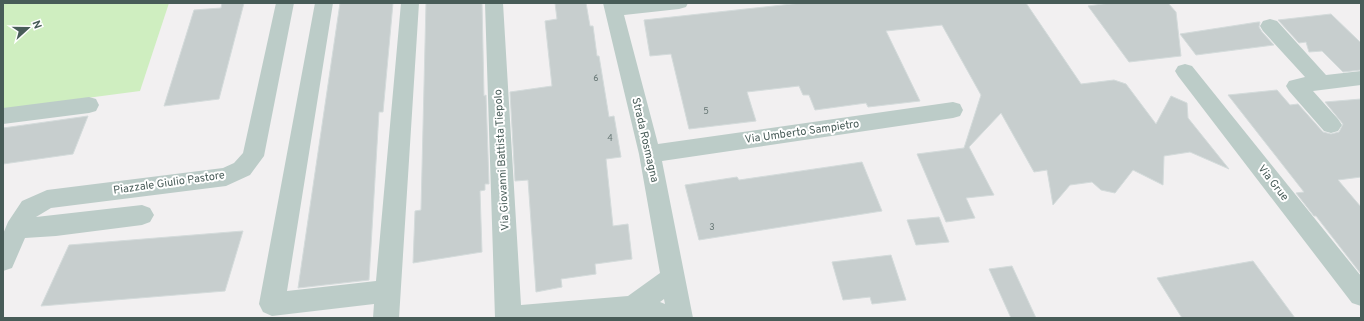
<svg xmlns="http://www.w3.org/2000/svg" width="1364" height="321" viewBox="0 0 1364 321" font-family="Overpass,sans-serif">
<rect width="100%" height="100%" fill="#f2f0f1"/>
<path fill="#cfeec0" d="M3,3H169L140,91L3,109Z"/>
<path fill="#c7cece" stroke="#d4dbdb" d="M222,3H244L219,99L164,106L194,10L221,8Z
M340,3H393L383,112H379L369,280L298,288Z
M426,3H482L484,96L486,95L489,184H485V190L480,191L482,252L413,263L415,211L421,210Z
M555,3H586L590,26H593L597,56H599L609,117L614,116L621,157L606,159L613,226L628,224L632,259L595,264L596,274L561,279L562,287L536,292L528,180L515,181L510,92L552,86L545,21L557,19Z
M801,3H1026L1081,84L1114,80L1126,84L1156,124L1171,96L1187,103L1188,118L1229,169L1190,152L1164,156L1163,185L1133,170L1115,193L1101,190L1092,182L1070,185L1053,205L1047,170L1034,172L1001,113L969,147L994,195L966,198L975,218L946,222L917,154L964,148L981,95L942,25L886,31L920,101L868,107L866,103L815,110L809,95H803L799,86L747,92L756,121L689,129L671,54L650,56L644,20Z
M1110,3H1168L1176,12L1181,56L1129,62L1088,6Z
M1331,14L1361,43V70L1343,72L1322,51L1309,52L1306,42L1299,43L1278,20Z
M1258,22H1260L1259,27L1262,32L1274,45L1196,55L1180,34Z
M1277,90L1290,105L1298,104L1323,132L1331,134L1339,132L1343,124L1325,102L1361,99V177L1338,180L1361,207V274L1316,216H1314L1296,193L1304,192L1228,95Z
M88,116L73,154L3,164V128Z
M862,162L882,211L699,240L685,185L737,177L739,180Z
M939,217L949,242L916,245L907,220Z
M243,231L225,291L41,306L69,245Z
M891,255L906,300L872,304L870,297L843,300L832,262Z
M1253,261L1295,318H1182L1157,278Z
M1012,266L1036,318H1011L989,269Z"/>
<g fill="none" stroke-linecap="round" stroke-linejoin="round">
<path fill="#bcccc8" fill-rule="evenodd" d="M276,3H294L264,156L250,175L226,186L51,208L36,217L142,205L150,208L154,215L150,222L142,225L56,236L25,238L12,268L3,271V234L8,222L22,201L47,190L223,168L234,163L243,153Z
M315,3H333L287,291L376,281L401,3H419L399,318H373L374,304L272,316L263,312L259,304Z
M485,3H503L521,305L628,296L660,273L639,154L603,3H688L686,7L679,9L624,15L658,144L953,102L960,104L963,110L960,116L953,118L662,161L693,318H495ZM664,299L665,304L660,302Z
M1270,19L1277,21L1326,75L1361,71V85L1313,91L1338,119L1342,125L1338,131L1331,133L1324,131L1289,91L1286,86L1289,81L1305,77L1263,31L1260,26L1263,21Z
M1185,64L1192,66L1361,276V306L1352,303L1178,76L1175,71L1178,66Z
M89,97L96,99L99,105L96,111L89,113L3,124V108Z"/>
</g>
<g text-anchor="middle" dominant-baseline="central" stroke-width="4" stroke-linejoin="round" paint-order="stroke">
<g font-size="9" fill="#687876">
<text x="596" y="78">6</text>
<text x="706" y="111">5</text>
<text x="610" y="138">4</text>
<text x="712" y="227">3</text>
</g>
<g font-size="11" fill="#485c58" stroke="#fff">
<text transform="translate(802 132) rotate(-8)">Via Umberto Sampietro</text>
<text transform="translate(645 140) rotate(77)">Strada Rosmagna</text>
<text transform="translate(502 160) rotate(-93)">Via Giovanni Battista Tiepolo</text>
<text transform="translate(169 183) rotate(-8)">Piazzale Giulio Pastore</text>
<text transform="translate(1273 183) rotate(52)">Via Grue</text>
</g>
</g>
<rect width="1364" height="321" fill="none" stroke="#485c58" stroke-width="8"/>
<g transform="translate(28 28) rotate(69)" stroke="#ffffff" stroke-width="3" paint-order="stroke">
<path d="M0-3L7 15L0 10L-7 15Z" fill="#485c58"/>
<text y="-6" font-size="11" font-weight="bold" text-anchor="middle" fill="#485c58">N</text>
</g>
</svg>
